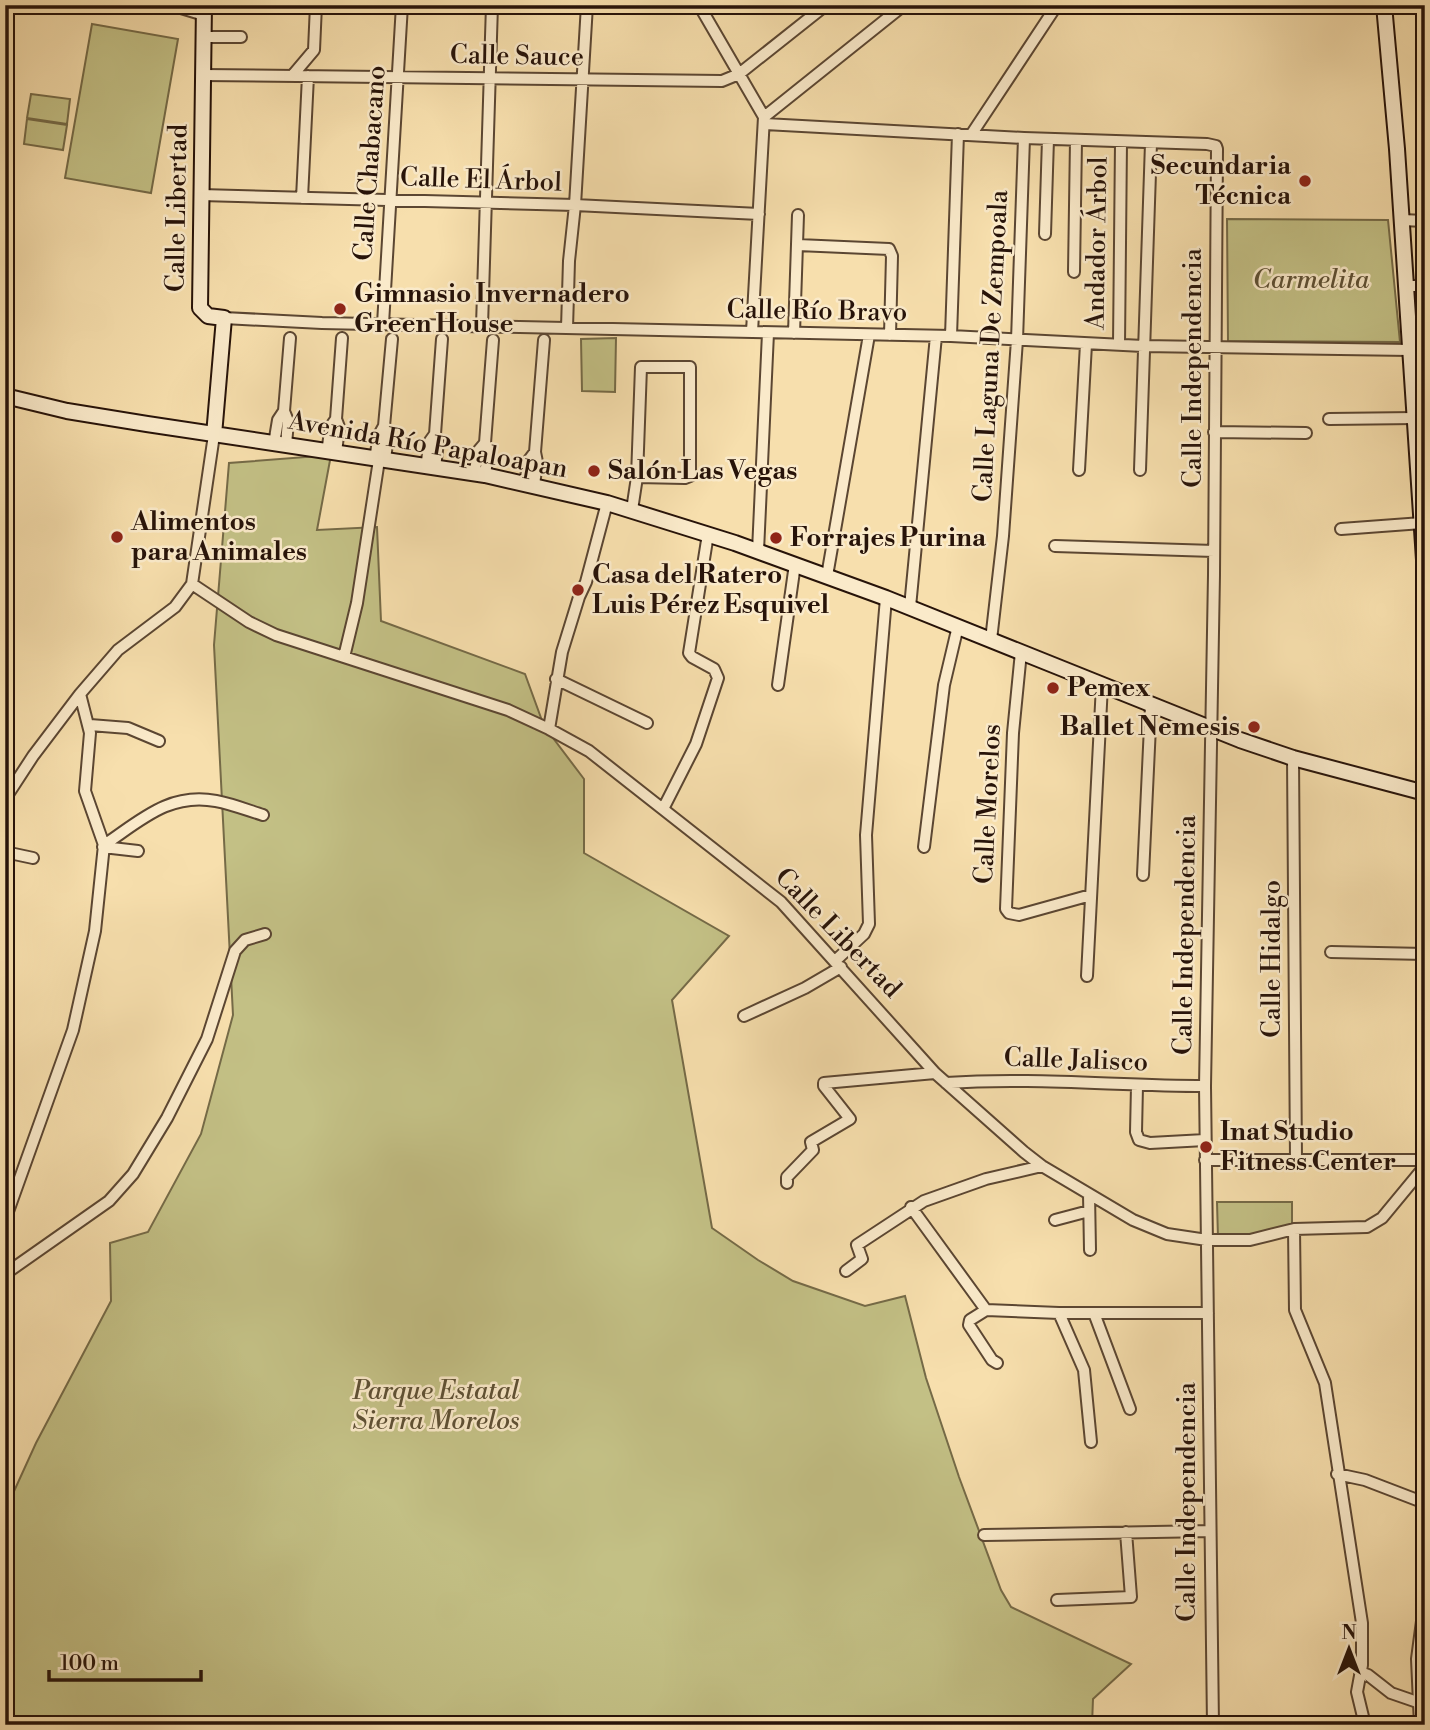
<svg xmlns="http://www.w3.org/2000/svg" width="1430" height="1730" viewBox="0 0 1430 1730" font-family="'Libre Bodoni',serif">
<rect width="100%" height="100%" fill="#f7dfad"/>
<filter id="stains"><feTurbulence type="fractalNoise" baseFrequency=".00286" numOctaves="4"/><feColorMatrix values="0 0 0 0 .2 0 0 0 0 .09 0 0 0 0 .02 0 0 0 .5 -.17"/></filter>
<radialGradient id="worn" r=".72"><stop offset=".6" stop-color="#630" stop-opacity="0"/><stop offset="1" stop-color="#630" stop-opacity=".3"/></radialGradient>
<path fill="#c3c085" stroke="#756a47" stroke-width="2" d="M92,24L178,39L151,193L65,178Z
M31,94L70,99L67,124L27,118Z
M27,119L67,125L63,150L24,144Z
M1227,219L1388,220L1400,342L1228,341Z
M616,338L615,392L582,391L581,339Z
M331,455L317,530L377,527L381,621L525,674L544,726L584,779V853L729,936L672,1000L712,1228L758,1260L793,1281L865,1306L905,1296L926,1378L959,1477L1001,1590L1011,1607L1131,1664L1093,1699L1092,1725H5V1511L36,1443L111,1301L110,1243L148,1232L201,1134L233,1015L214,645L229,463Z
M1217,1202H1292V1228L1258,1238H1218Z"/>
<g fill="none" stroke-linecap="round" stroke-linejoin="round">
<g stroke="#5b4632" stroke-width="14">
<path id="minor" d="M171,5L204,15
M699,5L764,117L752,332
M203,37H241
M203,75L722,81L739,74L826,5
M292,76L314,50L316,5
M764,117L904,5
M765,124L1024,138L1207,144L1216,146L1217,149L1214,575L1205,1086L1213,1725
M971,135L1057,5
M201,195L575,205L759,214
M302,198L308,76
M1402,220L1425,221
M1045,234L1048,139
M798,245L889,249L892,256L890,335
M1074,272L1076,140
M1406,286H1425
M224,318L322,323L951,336L1143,346L1410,350
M383,324L402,5
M482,326L492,5
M567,328L569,261L575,205L587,5
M794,333L798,215
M951,336L958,134
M1119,345L1121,142
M1329,419L1415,418
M384,426L388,435L385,460
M1214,432L1306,433
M274,444L278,420L284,411
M286,445L288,421L284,411L290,338
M327,452L331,426L336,419
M336,453L339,427L336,419L342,338
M375,459L379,435L384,426L392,339
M426,467L430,441L435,434
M435,468L438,442L435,434L442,339
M1079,470L1086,344
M1140,470L1151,143
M474,474L479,450L485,443
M485,475L488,452L485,443L493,340
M525,483L529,460L535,452
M534,485L537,462L535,452L544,340
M632,510L637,477L641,367H690V476L685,478L637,477
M1341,529L1422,523
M1055,546L1214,551
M758,551L768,333
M827,576L869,335
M192,584L249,622L276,635L508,710L549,729L589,751L781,902L935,1073L1024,1152L1042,1166L1133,1220L1167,1234L1207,1240H1250L1294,1229L1367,1227L1382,1218L1425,1166
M910,607L936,336
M991,640L1003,536L1017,340L1024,138
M1021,652L1013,733L1006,909L1009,913L1019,915L1091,895
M344,657L357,603L379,460
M556,679L647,723
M778,685L795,564
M90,725L128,728L159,741
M549,729L562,652L579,597L586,582L607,503
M1293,758L1296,1161
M5,799L33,756L80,694L118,650L175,607L192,584L214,435
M663,809L696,744L718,678L714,669L692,657L689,653L708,534
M104,845C140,821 169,792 216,801C232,804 247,810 263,815
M103,847L138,851
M924,847L944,685L958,626
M5,852L33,858
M1143,875L1151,705
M1331,952L1425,954
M835,961L864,934L869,924L866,835L886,598
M1087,976L1102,685
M744,1016L805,988L841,967
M946,1083C1032,1077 1119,1086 1205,1086
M1137,1086L1136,1132L1139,1140L1150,1143L1205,1140
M1205,1160H1425
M787,1183V1177L813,1150L811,1142L850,1119L824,1086V1083L935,1073
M1089,1194L1090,1250
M911,1207L986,1310
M5,1220L73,1030L95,931L104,845L85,791L90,733L80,694
M1055,1220L1089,1211
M1294,1229L1295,1310L1325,1383L1362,1623V1665L1357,1692L1365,1725
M846,1271L862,1259L857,1245L924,1201L986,1179L1042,1166
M5,1274L109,1201L133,1174L167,1118L207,1039L235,951L245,940L265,934
M986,1310L1059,1313H1208
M986,1310L970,1320L969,1325L992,1360L997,1363
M1059,1313L1084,1370L1091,1442
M1094,1313L1130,1409
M1337,1474L1365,1480L1425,1503
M984,1535L1210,1531
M1057,1600L1131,1597L1126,1532
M1360,1672L1368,1675L1391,1693L1420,1703"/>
</g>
<g stroke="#5b4632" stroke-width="16">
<path id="tertiary" d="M1421,1725L1418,1659L1425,1606"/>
</g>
<g stroke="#271309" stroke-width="18">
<path id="secondary" d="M204,5L200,308L208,316L224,318L214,435
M1384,5L1397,149L1425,575
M5,396L67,411L147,424L485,475L607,503L735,543L886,598L1240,740L1293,758L1425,793"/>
</g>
<use href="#minor" stroke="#faeaca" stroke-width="10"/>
<use href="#tertiary" stroke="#faeaca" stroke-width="12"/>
<use href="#secondary" stroke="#faeaca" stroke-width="14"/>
</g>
<g fill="#8f2418" stroke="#faeaca" stroke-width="2.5">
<circle cx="1305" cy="181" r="7"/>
<circle cx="340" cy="309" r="7"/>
<circle cx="594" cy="471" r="7"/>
<circle cx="117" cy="537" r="7"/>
<circle cx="776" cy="538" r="7"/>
<circle cx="578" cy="590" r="7"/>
<circle cx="1053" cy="688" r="7"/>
<circle cx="1254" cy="727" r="7"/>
<circle cx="1206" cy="1147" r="7"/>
</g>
<g text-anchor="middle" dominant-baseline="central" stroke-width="5" stroke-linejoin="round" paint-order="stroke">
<g font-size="26" fill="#271309" stroke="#faeaca">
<text transform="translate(517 56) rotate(1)">Calle Sauce</text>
<text transform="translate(370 163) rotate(-86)">Calle Chabacano</text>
<text transform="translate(481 180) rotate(2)">Calle El Árbol</text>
<text transform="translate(177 208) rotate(-89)">Calle Libertad</text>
<text transform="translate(1097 243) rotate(-89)">Andador Árbol</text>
<text transform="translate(817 311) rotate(1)">Calle Río Bravo</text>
<text transform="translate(991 346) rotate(-87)">Calle Laguna De Zempoala</text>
<text transform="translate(1193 368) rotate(-90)">Calle Independencia</text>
<text transform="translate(428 445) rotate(10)">Avenida Río Papaloapan</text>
<text transform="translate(988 804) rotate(-87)">Calle Morelos</text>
<text transform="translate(838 933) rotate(46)">Calle Libertad</text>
<text transform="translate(1185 935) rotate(-89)">Calle Independencia</text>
<text transform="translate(1272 959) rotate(-90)">Calle Hidalgo</text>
<text transform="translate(1076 1060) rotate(2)">Calle Jalisco</text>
<text transform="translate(1187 1502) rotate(-90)">Calle Independencia</text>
</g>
<g font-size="26" font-weight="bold" fill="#271309" stroke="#faeaca" text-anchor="start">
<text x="1291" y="166" text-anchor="end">Secundaria<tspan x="1291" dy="30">Técnica</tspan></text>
<text x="354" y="294">Gimnasio Invernadero<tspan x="354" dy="30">Green House</tspan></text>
<text x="608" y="471">Salón Las Vegas</text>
<text x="131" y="522">Alimentos<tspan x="131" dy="30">para Animales</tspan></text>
<text x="790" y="538">Forrajes Purina</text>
<text x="592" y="575">Casa del Ratero<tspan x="592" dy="30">Luis Pérez Esquivel</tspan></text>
<text x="1067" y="688">Pemex</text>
<text x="1240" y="727" text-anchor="end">Ballet Nemesis</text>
<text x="1220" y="1132">Inat Studio<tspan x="1220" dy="30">Fitness Center</tspan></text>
</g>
<g font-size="26" font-style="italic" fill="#5e5034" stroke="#faeaca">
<text x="1311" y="280">Carmelita</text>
<text x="436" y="1391">Parque Estatal<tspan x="436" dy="30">Sierra Morelos</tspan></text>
</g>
</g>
<rect width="1430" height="1730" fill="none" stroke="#f7dfad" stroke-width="28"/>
<rect x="7" y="7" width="1416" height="1716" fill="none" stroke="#271309" stroke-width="3.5"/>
<rect x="14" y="14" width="1402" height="1702" fill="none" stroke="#271309" stroke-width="2"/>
<g transform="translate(1349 1649)" stroke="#faeaca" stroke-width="5" paint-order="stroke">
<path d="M0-5L12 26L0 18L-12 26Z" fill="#271309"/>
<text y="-10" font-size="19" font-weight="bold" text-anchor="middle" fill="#271309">N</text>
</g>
<path d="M49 1670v10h152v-10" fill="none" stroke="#271309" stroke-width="3.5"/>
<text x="60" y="1670" font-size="21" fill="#271309" stroke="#faeaca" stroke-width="5" paint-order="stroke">100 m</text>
<rect width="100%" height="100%" filter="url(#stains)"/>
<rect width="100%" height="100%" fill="url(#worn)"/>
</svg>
